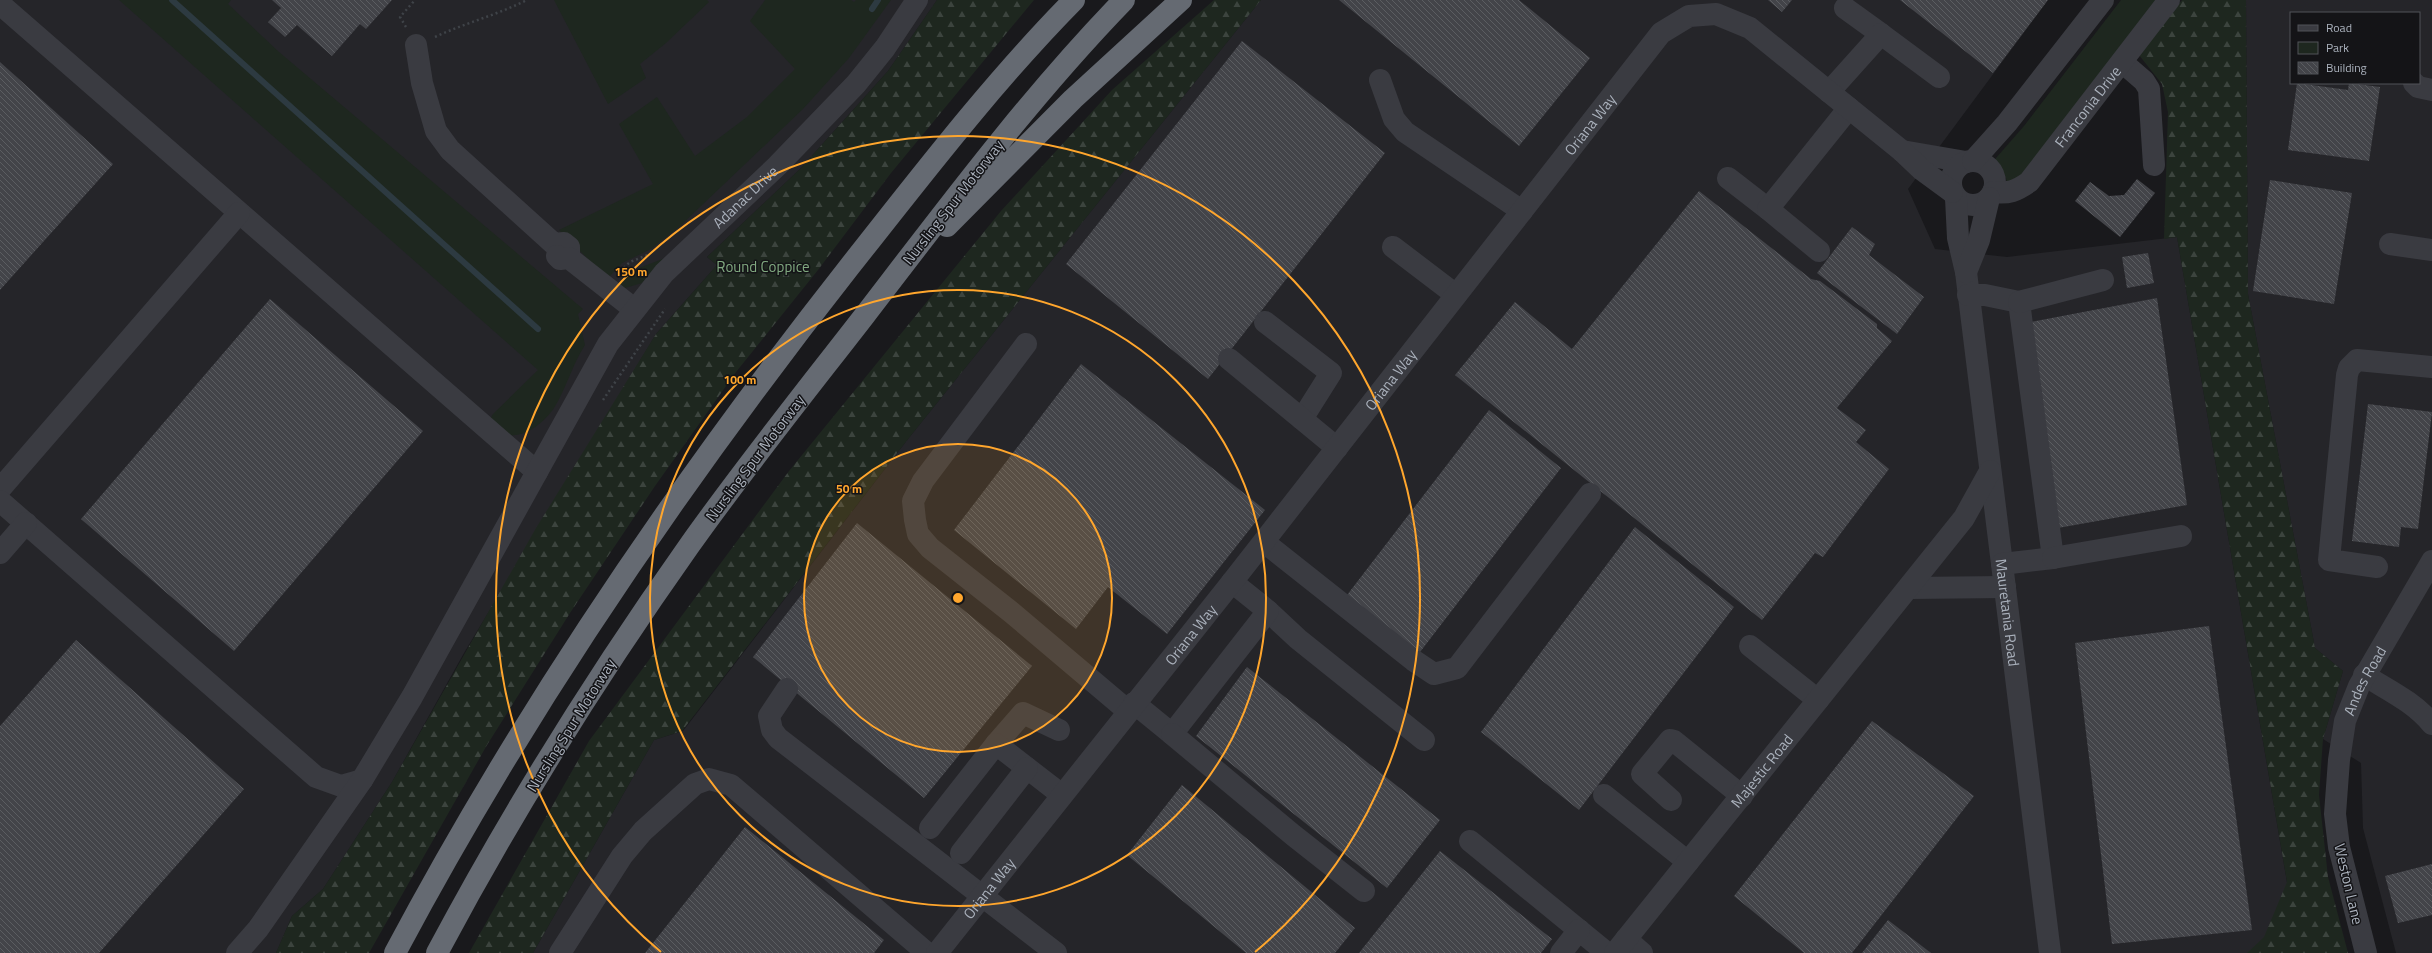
<svg xmlns="http://www.w3.org/2000/svg" width="2432" height="953" viewBox="0 0 2432 953" font-family="'Titillium Web',sans-serif">
<defs>
<pattern id="forest-firs" width="22" height="20" patternUnits="userSpaceOnUse"><rect width="22" height="20" fill="#1e271f"/><path d="M5 1l3.5 6h-7zM16 11l3.5 6h-7z" fill="#3c443e"/></pattern>
<pattern id="building-back-hatch" width="6" height="6" patternUnits="userSpaceOnUse"><rect width="6" height="6" fill="#434449"/><path d="M-1 5l2 2M0 0l6 6M5-1l2 2" fill="none" stroke="#5b5d61"/></pattern>
</defs>
<rect width="100%" height="100%" fill="#19191c"/>
<path fill="#252529" fill-rule="evenodd" d="M0,0H937L888,71L800,169L707,257L717,265L656,334L464,653L392,782L323,889L292,916L276,953H0Z
M1261,0H2048L1908,189L1935,249L2007,257L2177,237L2299,953H533L654,740L683,731L908,439Z
M2246,0H2432V953H2396L2363,828L2361,763L2323,739L2343,671L2315,648L2248,294ZM2291,13H2419V83H2291Z"/>
<path fill="#1e271f" d="M119,0H231L228,4L279,52L583,309L578,314L585,345C572,365 566,389 554,408C543,424 520,443 500,432C496,430 492,424 489,421L493,414L538,370Z
M554,0H707L709,2L666,43L640,64L646,78L608,104Z
M765,0H851L854,2L856,0H891L849,58L803,109L679,227L651,249L622,263L610,276L602,273L559,230L653,184L619,124L657,97L695,156L747,117L795,69L750,21Z
M2121,0H2162L2032,170L2007,186L2006,178L1994,162L1996,158L2024,126Z
M665,258L642,283L625,288L619,284L639,268Z"/>
<path fill="url(#forest-firs)" d="M937,0H1034L891,173L818,270L736,372L655,486L570,613L487,745L369,953H276L292,916L323,889L392,782L536,528L656,334L717,265L707,257L800,169L888,71Z
M1214,0H1261L908,439L682,731L654,740L533,953H469L589,741L789,471L1001,211L1112,90Z
M2182,0H2246L2248,294L2315,648L2343,671L2323,739L2319,795L2328,877L2348,953H2247L2264,937L2287,882L2177,237L2164,239L2168,112L2162,84L2139,55Z"/>
<g fill="none" stroke-linecap="round" stroke-linejoin="round">
<path stroke="#2d3a41" stroke-width="6" d="M172,0L538,329
M872,9L878,0"/>
</g>
<path fill="url(#building-back-hatch)" d="M272,0H392L366,29L360,24L332,56L297,25L285,37L268,22L281,8Z
M1339,0H1519L1590,58L1519,146Z
M1768,0H1792L1782,12Z
M1900,0H2048L1993,73Z
M1242,41L1385,153L1208,379L1066,264Z
M0,62L113,164L0,290Z
M2297,83L2348,90L2349,83L2380,87L2369,161L2288,150Z
M2137,179L2155,193L2120,237L2075,201L2090,182L2109,196L2124,195Z
M2270,180L2352,193L2334,304L2253,291Z
M1699,191L1811,279L1820,281L1877,324V328L1892,341L1837,408L1866,430L1856,442L1889,469L1823,557L1815,553L1762,620L1455,375L1515,302L1572,349Z
M1852,227L1875,244L1869,255L1924,297L1897,334L1817,273Z
M2148,253L2154,283L2127,288L2122,257Z
M2157,298L2187,505L2058,528L2025,323Z
M270,299L423,431L234,651L81,519Z
M1081,364L1265,510L1167,634L1108,587L1076,629L954,530Z
M2368,404L2432,412L2418,529L2401,527L2399,547L2352,541Z
M1489,410L1561,468L1417,656L1344,599Z
M857,523L1032,666L924,798L753,657Z
M1635,527L1734,607L1579,810L1481,732Z
M2209,626L2252,930L2112,944L2075,643Z
M76,640L244,789L99,953H0V726Z
M1247,667L1440,820L1387,888L1196,736Z
M1872,721L1974,796L1852,953H1804L1734,896Z
M1182,785L1355,928L1335,953H1246L1127,855Z
M745,827L884,940L874,953H645Z
M1440,851L1552,939L1541,953H1359Z
M2432,864V915L2398,923L2385,876Z
M1888,920L1931,953H1862Z"/>
<g fill="none" stroke-linecap="round" stroke-linejoin="round">
<path stroke="#3f4348" stroke-width="2.5" stroke-dasharray="2 3" stroke-linecap="butt" d="M406,27L400,17L415,0
M435,37C465,23 497,15 527,0
M620,271L630,262L650,254
M603,400L665,309"/>
<g stroke="#3a3b41" stroke-width="22">
<path d="M0,4L537,472"/>
<path d="M1845,8L1881,34"/>
<path d="M416,45L422,83L436,131L450,150L554,244L564,243L569,247V258"/>
<path d="M2122,62L2144,81L2149,89L2154,165"/>
<path d="M1380,80L1394,119L1405,132L1522,211"/>
<path d="M2414,83L2418,87L2432,90"/>
<path d="M1829,92L1881,34L1939,77"/>
<path d="M1902,151L1966,162"/>
<circle cx="1973" cy="183" r="22"/>
<path d="M1973,161L2007,123L2103,0"/>
<path d="M1728,178L1768,209"/>
<path id="s1" d="M1993,192C2009,194 2016,191 2029,182L2169,0"/>
<path id="s2" d="M1956,198L1958,238L1966,272L2050,953"/>
<path d="M2390,244L2432,250"/>
<path d="M1393,247L1456,295"/>
<path d="M1819,251L1768,209L1849,108"/>
<path d="M557,256L560,259L569,258L634,309"/>
<path d="M1966,272L1979,240L1989,198"/>
<path d="M1968,295H1985L2019,302L2053,558L2002,564"/>
<path d="M2019,302L2103,280"/>
<path d="M1265,322L1331,373L1302,419"/>
<path d="M1026,344L923,481L913,501L915,520L918,534L930,548L1011,612L1128,711"/>
<path d="M1229,359L1337,448"/>
<path d="M0,489L239,213"/>
<path d="M0,501L316,777L341,786L362,780"/>
<path d="M1264,542L1413,660L1434,674L1457,668L1590,494"/>
<path d="M0,553L26,523"/>
<path d="M2053,558L2181,536"/>
<path d="M2377,567L2329,560L2347,375L2349,368L2357,360L2432,367"/>
<path d="M1909,588L2005,587"/>
<path d="M1268,611L1298,639L1424,740"/>
<path d="M1750,646L1818,700"/>
<path d="M2364,675C2388,690 2414,702 2432,724"/>
<path d="M787,689L769,716L772,730L778,738L1056,953"/>
<path d="M1134,703L1172,734L1268,611L1232,582"/>
<path d="M1172,734L1293,835L1364,891"/>
<path d="M996,744L1023,713L1059,730"/>
<path d="M1604,795L1688,862"/>
<path d="M1671,800L1642,774L1670,740L1674,741L1742,796"/>
<path d="M930,828L996,744L1062,795"/>
<path d="M1470,841L1607,953"/>
<path d="M961,853L1027,768"/>
<path d="M1626,939L1642,953"/>
<path id="s3" d="M237,953L258,929L362,780L412,697L608,344L664,273L777,166L856,84L885,48L917,0"/>
<path d="M560,953L622,856L643,831L695,784L709,779L731,785L927,953"/>
<path id="s4" d="M937,953L1232,582L1661,33L1689,16L1716,14L1750,28L1902,151L1922,170L1952,192"/>
<path d="M1561,953L1579,930"/>
<path id="s5" d="M1615,953L1964,518L1990,471"/>
<path id="s6" d="M2366,953L2339,847L2335,814L2339,760L2345,721L2359,686L2432,561"/>
</g>
<path stroke="#656a72" stroke-width="22" d="M947,226L1073,99L1181,0
M395,953C524,710 680,482 850,266C922,175 993,82 1074,0
M437,953C512,812 597,676 689,546C745,467 806,391 865,315C948,207 1029,98 1124,0"/>
</g>
<circle cx="958" cy="598" r="154" fill="#ffa62d" fill-opacity=".12"/>
<g fill="none" stroke="#ffa62d" stroke-width="2">
<circle cx="958" cy="598" r="154"/>
<circle cx="958" cy="598" r="308"/>
<path d="M661 952A462 462 0 1 1 1255 952"/>
</g>
<g text-anchor="middle" dominant-baseline="central" stroke-width="3" stroke-linejoin="round" paint-order="stroke">
<g font-size="15" fill="#aab1bc" stroke="#141417">
<text stroke="none"><textPath href="#s1" startOffset="134">Franconia Drive</textPath></text>
<text stroke="none"><textPath href="#s4" startOffset="1055">Oriana Way</textPath></text>
<text stroke="none"><textPath href="#s3" startOffset="916">Adanac Drive</textPath></text>
<text transform="translate(953 202) rotate(-52)">Nursling Spur Motorway</text>
<text stroke="none"><textPath href="#s4" startOffset="731">Oriana Way</textPath></text>
<text transform="translate(755 458) rotate(-53)">Nursling Spur Motorway</text>
<text stroke="none"><textPath href="#s2" startOffset="418">Mauretania Road</textPath></text>
<text stroke="none"><textPath href="#s4" startOffset="407">Oriana Way</textPath></text>
<text stroke="none"><textPath href="#s6" startOffset="281">Andes Road</textPath></text>
<text transform="translate(571 725) rotate(-58)">Nursling Spur Motorway</text>
<text stroke="none"><textPath href="#s5" startOffset="234">Majestic Road</textPath></text>
<text transform="translate(2349 884) rotate(77)">Weston Lane</text>
<text stroke="none"><textPath href="#s4" startOffset="83">Oriana Way</textPath></text>
</g>
<g font-size="15" fill="#81a980" stroke="#141417">
<text x="763" y="266">Round Coppice</text>
</g>
</g>
<circle cx="958" cy="598" r="6" fill="#ffa62d" stroke="#141417" stroke-width="2"/>
<g font-size="12" text-anchor="middle" font-weight="bold" fill="#ffa62d" stroke="#141417" stroke-width="3" stroke-linejoin="round" paint-order="stroke">
<text x="631" y="276">150 m</text>
<text x="740" y="384">100 m</text>
<text x="849" y="493">50 m</text>
</g>
<rect x="2290" y="12" width="130" height="72" fill="#141417" stroke="#505359"/>
<rect x="2298" y="25" width="20" height="6" fill="#3a3b41" stroke="#505359"/>
<text x="2326" y="32" font-size="12" fill="#aab1bc">Road</text>
<rect x="2298" y="42" width="20" height="12" fill="#1e271f" stroke="#505359"/>
<text x="2326" y="52" font-size="12" fill="#aab1bc">Park</text>
<rect x="2298" y="62" width="20" height="12" fill="url(#building-back-hatch)" stroke="#505359"/>
<text x="2326" y="72" font-size="12" fill="#aab1bc">Building</text>
</svg>
